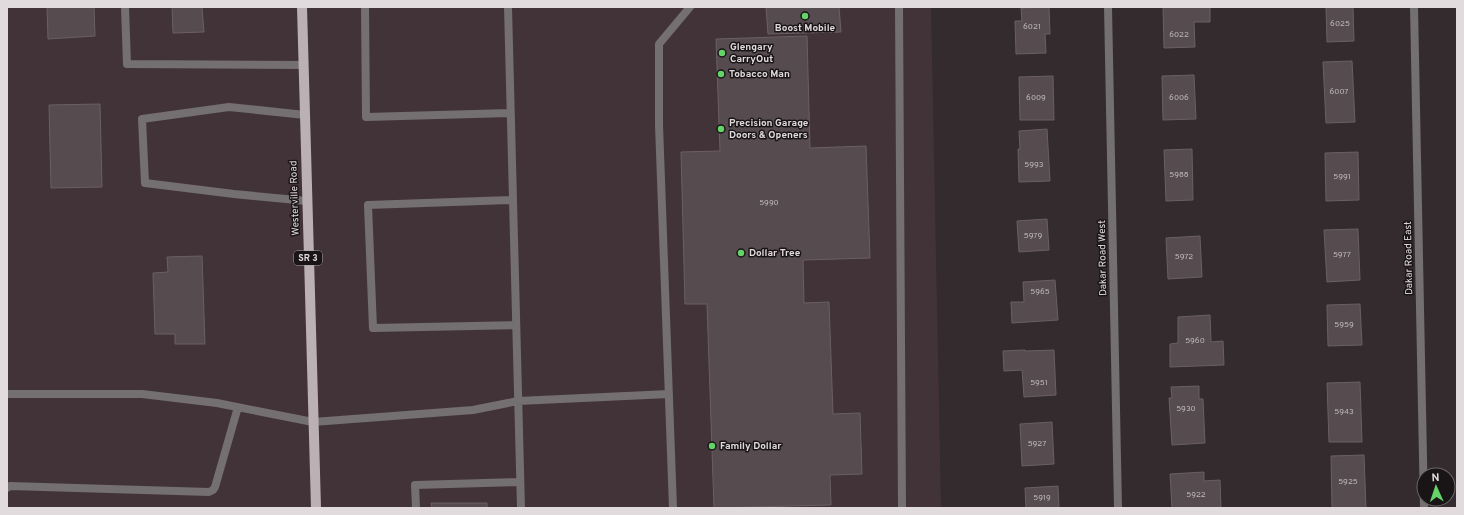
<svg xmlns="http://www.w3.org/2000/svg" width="1464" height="515" viewBox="0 0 1464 515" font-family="Overpass,sans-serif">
<rect width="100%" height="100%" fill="#342b2e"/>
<path fill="#423339" d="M7,7H931L941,508H7Z"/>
<path fill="#564c4f" stroke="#6a6064" d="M47,7H94L95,36L48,39Z
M172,7H202L204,32L173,33Z
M766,7H839L841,32L768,34Z
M1049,7L1050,34H1045L1046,53L1016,54L1015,21H1022L1021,8Z
M1163,7H1210V22H1194L1195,47L1164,48Z
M1326,7H1353L1354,41L1327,42Z
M807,36L810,148L866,146L870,258L803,260L804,303L829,302L833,414L860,413L862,474L830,475L831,505L714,508L707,304H685L681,152L720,151L716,39Z
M1352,61L1355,122L1326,123L1323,62Z
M1194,75L1196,119L1163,120L1162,76Z
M1053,76L1054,120H1020L1019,77Z
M100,104L102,187L51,188L49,105Z
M1047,129L1050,181L1019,182L1018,149H1020L1019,131Z
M1192,149L1193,200L1166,201L1164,150Z
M1358,152L1359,200L1326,201L1325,153Z
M1047,219L1049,250L1019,252L1017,221Z
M1358,229L1360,280L1327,282L1324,230Z
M1200,236L1202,277L1168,279L1166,238Z
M202,256L205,344H175V334H155L153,273L168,272L167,257Z
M1055,280L1058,320L1012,323L1011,302H1024L1023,282Z
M1360,304L1362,345L1328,346L1327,305Z
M1210,315L1211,342L1223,341L1224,365L1170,367V344L1178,343V317Z
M1025,350V351L1054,350L1056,395L1024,397L1022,370L1004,371L1003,351Z
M1360,382L1362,442H1329L1327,383Z
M1199,386V399H1203L1205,443L1172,445L1169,398H1172L1171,387Z
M1052,422L1054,464L1022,466L1020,424Z
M1364,455L1366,508H1332L1331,456Z
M1204,472V481L1220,480L1221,508H1172L1170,474Z
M1058,486L1059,508H1026L1025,488Z
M431,503H487V508H432Z"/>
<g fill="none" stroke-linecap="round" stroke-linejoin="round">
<path stroke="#746f71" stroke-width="8" d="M125,7L127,64L304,65
M365,7L366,117L510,113
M508,7L521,508
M899,7L902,508
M305,115L229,107L142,119L145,183L234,194L307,201
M513,200L368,205L373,328L516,325
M7,394H142L217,403L313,422L473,410L518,401L669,394
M7,488L10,486L209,492L213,490L215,487L238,407
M416,508L415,485L520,482
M673,508L659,125V44L690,7"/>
<path stroke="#746f71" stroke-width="8" d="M1108,7L1118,508
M1414,7L1424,508"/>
<path stroke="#bbb1b4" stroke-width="10" d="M302,7L316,508"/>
</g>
<g fill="#64d468" stroke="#191416" stroke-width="1.5">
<circle cx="805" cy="16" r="4"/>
<circle cx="722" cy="53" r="4"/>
<circle cx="721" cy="74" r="4"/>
<circle cx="721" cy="129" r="4"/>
<circle cx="741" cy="253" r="4"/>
<circle cx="712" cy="446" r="4"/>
</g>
<g text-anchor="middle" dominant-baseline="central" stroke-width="3" stroke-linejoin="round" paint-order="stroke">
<g font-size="8" fill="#beb7ba">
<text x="1340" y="24">6025</text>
<text x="1032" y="27">6021</text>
<text x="1179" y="35">6022</text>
<text x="1339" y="92">6007</text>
<text x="1036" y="98">6009</text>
<text x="1179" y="98">6006</text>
<text x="1034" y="165">5993</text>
<text x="1179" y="175">5988</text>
<text x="1342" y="177">5991</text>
<text x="769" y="203">5990</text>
<text x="1033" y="236">5979</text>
<text x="1342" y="255">5977</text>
<text x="1184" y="257">5972</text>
<text x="1040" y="292">5965</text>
<text x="1344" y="325">5959</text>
<text x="1195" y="341">5960</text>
<text x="1039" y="383">5951</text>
<text x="1186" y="409">5930</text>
<text x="1344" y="412">5943</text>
<text x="1037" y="444">5927</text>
<text x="1348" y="482">5925</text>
<text x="1196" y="495">5922</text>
<text x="1042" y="498">5919</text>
</g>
<rect fill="#191416" stroke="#a59fa1" stroke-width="1" x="294" y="251" width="28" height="14" rx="3"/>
<g font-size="9" font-weight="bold" fill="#e1dbdd">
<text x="308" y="258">SR 3</text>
</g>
<g font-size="10" font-weight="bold" fill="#e1dbdd" stroke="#191416" text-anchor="start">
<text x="805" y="28" text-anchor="middle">Boost Mobile</text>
<text x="730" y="47">Glengary<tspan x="730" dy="12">CarryOut</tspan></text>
<text x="729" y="74">Tobacco Man</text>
<text x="729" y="123">Precision Garage<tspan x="729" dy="12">Doors &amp; Openers</tspan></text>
<text x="749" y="253">Dollar Tree</text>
<text x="720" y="446">Family Dollar</text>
</g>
<g font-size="10" fill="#e1dbdd" stroke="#191416">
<text transform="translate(295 198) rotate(-92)">Westerville Road</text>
<text transform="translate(1103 258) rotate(-91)">Dakar Road West</text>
<text transform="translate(1409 258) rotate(-91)">Dakar Road East</text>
</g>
</g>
<rect width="1464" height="515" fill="none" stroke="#e1dbdd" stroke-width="16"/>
<g transform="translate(1436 487) rotate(357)"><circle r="19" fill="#191416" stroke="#696466"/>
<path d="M0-3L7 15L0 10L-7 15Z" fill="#64d468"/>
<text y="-6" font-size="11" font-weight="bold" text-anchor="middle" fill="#e1dbdd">N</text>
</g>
</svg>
